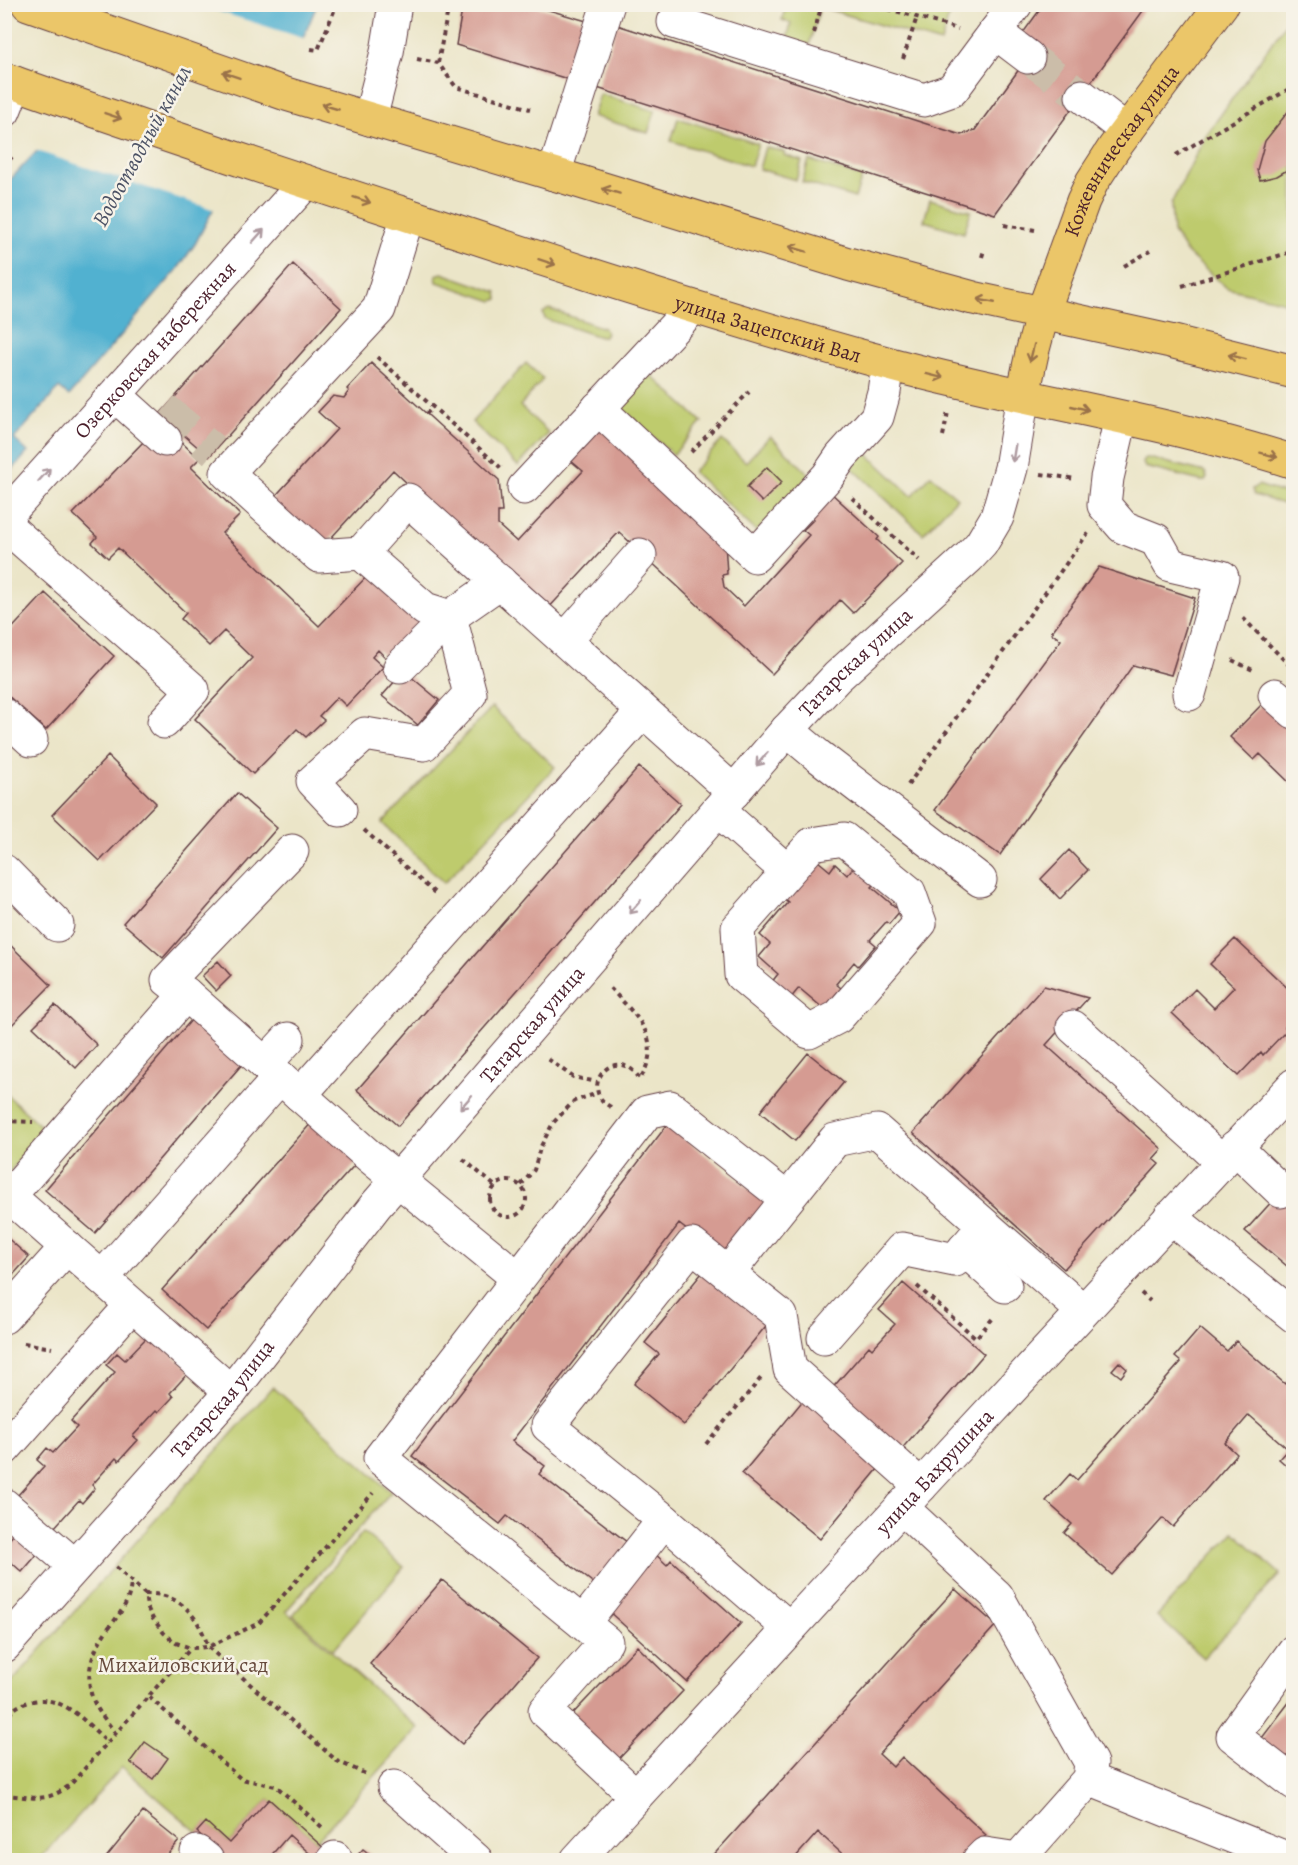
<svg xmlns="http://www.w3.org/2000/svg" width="1298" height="1865" viewBox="0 0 1298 1865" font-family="Alegreya,serif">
<rect width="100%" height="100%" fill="#f7f3e8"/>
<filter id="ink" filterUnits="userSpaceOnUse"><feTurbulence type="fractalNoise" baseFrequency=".0167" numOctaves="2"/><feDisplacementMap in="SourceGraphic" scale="12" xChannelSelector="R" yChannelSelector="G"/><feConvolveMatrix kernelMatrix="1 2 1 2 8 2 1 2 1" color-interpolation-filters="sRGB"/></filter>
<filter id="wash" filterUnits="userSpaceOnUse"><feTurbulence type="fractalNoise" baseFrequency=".008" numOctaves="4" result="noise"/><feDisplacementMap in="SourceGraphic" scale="24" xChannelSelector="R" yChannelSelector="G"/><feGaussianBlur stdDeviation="1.35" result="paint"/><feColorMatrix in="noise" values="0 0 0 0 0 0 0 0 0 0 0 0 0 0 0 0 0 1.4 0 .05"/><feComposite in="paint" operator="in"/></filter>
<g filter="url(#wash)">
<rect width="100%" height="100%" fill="#ebe5c8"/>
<path fill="#becb6d" stroke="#84754c" stroke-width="1.5" d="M786,5H952L941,43L820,7L808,49L786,43L791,23L782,20Z
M1293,13V304L1227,288L1186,252L1173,232L1171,204L1205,137Z
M600,94L655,111L648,133L593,116Z
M678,118L758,144L751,166L671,141Z
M765,147L785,152L784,155L802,161L796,180L759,169Z
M809,160L862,177L855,198L802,182Z
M930,199L971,211L964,233L924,221Z
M442,273L497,292L498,299L493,301L437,282L436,275Z
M549,309L604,328L606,333L604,336L600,337L545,319L543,313Z
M526,363L543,379L520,406L549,433L518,466L472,422Z
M650,374L702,422L673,455L620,407Z
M770,436L810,475L757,532L693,472L722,440L746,462Z
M861,448L912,496L931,475L957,498L923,534L847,463Z
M1145,458H1149L1205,472L1207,478L1205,481H1201L1145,467L1143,463Z
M1258,485L1293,496V507L1254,495L1252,489Z
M492,707L555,767L444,883L382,823Z
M4,1092L47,1132L4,1177Z
M273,1387L391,1492L286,1611L418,1728L316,1841L269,1799L229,1843L206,1823L197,1832L122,1767L39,1860H5V1690Z
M363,1532L404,1567L333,1650L293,1615Z
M1234,1532L1280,1574L1203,1658L1157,1616Z"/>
<path fill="#51b1d0" stroke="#4e687e" stroke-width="1.5" d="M117,5H317L303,38L195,244L177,270L69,396L59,388L14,439L28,452L5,478L4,186L37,151Z"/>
<path fill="#ebe5c8" d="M114,4L198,5L306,39L218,211L34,150Z"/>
<g id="blocks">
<path fill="#d59b92" d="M463,4H528L590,22L571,80L456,45Z
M1044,4H1148L995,214L597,88L617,25L961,135L975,130L1028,57L1020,37Z
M1294,104V166L1277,176L1260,180L1257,170L1265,141Z
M293,264L341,308L209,457L160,414Z
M371,363L499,480L502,512H498V525L517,542L583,471L570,460L598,426L725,543L727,574L722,575L724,587L744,606L809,535L803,530L814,519L810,515L830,492L879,537L877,540L902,563L853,613L840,600L772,674L619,532L545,612L393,470L320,550L269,503L337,429L318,412L333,396L344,398L349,391L347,389Z
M171,432L199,459L191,467L240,515L222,533L319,626L371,572L426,625L391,663L378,650L372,657L383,667L346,706L337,697L319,716L324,720L306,737L297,729L253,774L195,719L252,658L224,631L209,646L181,619L186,613L118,548L108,558L92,543L97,537L73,514L149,436Z
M767,467L782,482L762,502L747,487Z
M1099,567L1195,598L1171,675L1133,665L1000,855L935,810L1061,640L1051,633Z
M45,593L114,656L46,730L4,692V637Z
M404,671L439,700L418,725L382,696Z
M1267,699L1294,725V787L1260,754L1254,760L1230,737Z
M108,756L156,803L100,861L52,815Z
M639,767L681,804L398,1126L357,1090Z
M237,793L277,828L163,958L123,923Z
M1069,850L1088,870L1060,899L1041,879Z
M818,861L830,871L835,864L847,875L855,865L876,883L872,887L900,911L889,924L886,922L870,940L876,945L858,966L854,962L836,984L841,988L824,1009L799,988L790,999L771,983L778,974L759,957L770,944L760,935L788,902L776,892Z
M4,939L51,985L4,1033Z
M1235,939L1294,994V1018L1285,1027L1287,1030L1263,1055L1261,1052L1238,1076L1172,1013L1195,989L1214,1008L1234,987L1210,964Z
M218,961L231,976L216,991L202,976Z
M1044,986L1088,998L1046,1045L1162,1149L1153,1159L1159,1164L1064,1269L913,1133Z
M55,1005L97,1045L76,1068L33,1027Z
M193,1018L244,1062L95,1233L45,1190Z
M808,1053L844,1082L795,1141L760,1112Z
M314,1120L359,1160L206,1330L162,1290Z
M667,1125L767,1203L724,1259L679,1224L512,1441L545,1466L539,1474L628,1543L596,1585L507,1516L500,1524L412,1456Z
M1294,1177V1272L1245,1231Z
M4,1235L29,1257L4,1285Z
M706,1268L770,1321L684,1425L634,1384L659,1354L645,1343Z
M903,1283L984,1354L899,1452L829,1392L869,1346L872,1349L895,1324L879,1310Z
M1200,1328L1227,1351L1236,1341L1285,1384L1294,1374V1472L1279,1459L1288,1449L1249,1415L1225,1443L1237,1454L1173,1527L1163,1518L1112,1575L1064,1533L1072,1524L1046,1501L1070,1474L1077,1480L1181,1362L1175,1357Z
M150,1334L190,1371L170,1393L173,1397L159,1412L157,1410L133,1436L138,1440L119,1461L116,1458L92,1485L95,1488L82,1503L79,1500L54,1528L18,1495L44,1466L37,1460L47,1448L53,1453L77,1427L71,1421L115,1372L106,1365L117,1353L125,1360Z
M1119,1362L1127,1369L1121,1377L1112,1370Z
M805,1398L883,1463L820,1539L742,1474Z
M17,1530L41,1550L22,1572L4,1556V1546Z
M653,1552L667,1565L671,1560L741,1623L687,1682L607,1610Z
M442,1580L537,1658L462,1744L370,1664Z
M955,1589L996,1625L879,1754L893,1767L902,1757L986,1835L963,1860H849L818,1832L793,1860H709Z
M637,1646L683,1691L613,1765L565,1722Z
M1294,1696V1776L1255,1747Z
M145,1742L168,1758L153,1779L130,1762Z
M269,1799L326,1850L317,1860L289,1835L267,1860H228L197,1832L206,1822L229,1843Z
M143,1812L179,1841L163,1860H104Z
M363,1849L377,1860H353Z"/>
</g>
</g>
<g filter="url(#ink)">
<use href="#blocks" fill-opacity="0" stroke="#623d43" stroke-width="1.5"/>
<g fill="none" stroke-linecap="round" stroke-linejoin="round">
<path stroke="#cbbda9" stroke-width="33" stroke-dasharray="33 16" stroke-linecap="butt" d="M1028,57L1082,96
M164,409L214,451"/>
<g stroke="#623d43" stroke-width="35">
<g id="minor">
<path d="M674,22L924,100L952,90L1016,4"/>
<path d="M995,32L1028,57"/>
<path d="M1082,96L1127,131"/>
<path d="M4,111L15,83"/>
<path d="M370,119L387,52L395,4"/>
<path d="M554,174L608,4"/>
<path d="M408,215L379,309L227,473L319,556L361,553L408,500L734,792"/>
<path d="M115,395L165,440"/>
<path d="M598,408L755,556L828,476L841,457L877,417L884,392L888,364"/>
<path d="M1121,418L1107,478L1104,505L1123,527L1156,540L1170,565L1222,577L1189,694"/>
<path d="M524,488L693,307"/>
<path id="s1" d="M4,518L306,182"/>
<path d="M4,524L193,690L164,722"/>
<path d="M361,553L425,609L450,617"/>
<path d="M565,640L640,555"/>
<path d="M400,667L450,617L500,582"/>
<path d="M1275,695L1294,712"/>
<path d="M4,715L31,740"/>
<path d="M787,730L817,755L980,880"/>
<path d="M340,810L313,781L365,734L424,744L470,694L450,617"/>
<path d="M718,810L787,871"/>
<path d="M844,839L909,892L920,923L838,1017L809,1032L741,975L738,928L812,844Z"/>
<path d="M4,871L57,925"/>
<path d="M186,994L168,980L292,851"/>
<path d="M1073,1027L1222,1161"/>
<path d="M265,1064L288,1039"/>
<path d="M300,1095L643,711"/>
<path d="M1235,1147L1281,1191"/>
<path d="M1170,1217L1294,1316"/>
<path d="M964,1249L1005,1286"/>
<path d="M728,1273L835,1140L877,1131L1083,1311"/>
<path d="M102,1278L280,1077"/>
<path d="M4,1317L67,1247"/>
<path d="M824,1338L902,1249L955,1260L984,1226"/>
<path d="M231,1392L9,1196L186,994L369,1156L518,1278"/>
<path d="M4,1449L132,1305"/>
<path d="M4,1505L75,1566"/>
<path d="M901,1507L997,1596L1091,1763L1089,1779L1018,1859L985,1854L979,1860"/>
<path d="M664,1520L548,1426L692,1245L781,1316L790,1369L921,1486"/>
<path d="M583,1623L664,1520L789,1628"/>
<path id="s2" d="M4,1646L231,1392L376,1205L787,730L837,677L969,557L981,544L997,517L1011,468L1023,395"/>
<path d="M1294,1651L1233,1736L1294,1783"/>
<path d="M1089,1779L1291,1860"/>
<path d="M394,1787L476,1860"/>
<path d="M636,1796L545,1711L606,1642L380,1458L647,1112L670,1107L787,1199"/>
<path d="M197,1852L207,1860"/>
<path d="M333,1860L335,1858"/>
<path id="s3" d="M577,1860L921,1486L1294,1085"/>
</g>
</g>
<g stroke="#623d43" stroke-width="35">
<g id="major">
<path d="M28,4L286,94L574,180L848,264L973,298L1170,341L1294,372"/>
<path id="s4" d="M4,79C138,127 273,171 408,215C567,268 725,319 886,363C1021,400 1161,419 1294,462"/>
<path id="s5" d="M1023,395L1032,353L1043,312L1083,201L1092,182L1114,148L1222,4"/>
</g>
</g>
<path stroke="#623d43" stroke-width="4" stroke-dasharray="4.5 4.5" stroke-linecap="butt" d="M871,4L958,29
M814,33L822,4
M311,49L318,50L337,4
M417,59L438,63L456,87L530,109
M903,59L917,17
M438,63L449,4
M1176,155L1294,86
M4,166L12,157
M1287,171L1294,175
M1004,225L1035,230
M982,257L984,250
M1124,266L1150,251
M1182,286L1294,251
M377,357L501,468
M426,414L433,407
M943,436L948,412
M691,452L749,392
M1041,474L1076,479
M852,498L919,560
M1243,618L1288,664
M1232,660L1255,671
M908,785L1088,533
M364,830L437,895
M610,988C637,1017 665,1039 640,1079
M548,1059L573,1077L597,1082
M611,1107C576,1089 615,1041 640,1079
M4,1121L33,1122
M463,1159L495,1186
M490 1199a18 18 0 1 1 36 0a18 18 0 1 1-36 0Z
M521,1185L534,1170L540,1148L553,1123L574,1101L598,1093
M917,1286L976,1338L994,1317
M1141,1293L1150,1301
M24,1343L52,1348
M706,1444L761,1378
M116,1567L145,1594L147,1607L153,1619L164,1633L176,1643L191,1648L208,1647L259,1623L373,1493
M145,1594C179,1592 199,1616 208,1647L337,1761L366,1774
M149,1697L241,1779L276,1786L324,1829
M4,1722C11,1710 16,1706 29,1702C61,1692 87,1723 108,1743
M116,1734C109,1724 100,1714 95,1704C82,1677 93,1648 110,1626C122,1611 130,1601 131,1582
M4,1795C34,1797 46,1804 71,1784L191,1648"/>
<use href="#minor" stroke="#fff" stroke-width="33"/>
<use href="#major" stroke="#ebc669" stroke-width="33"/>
</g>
<defs><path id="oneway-shaft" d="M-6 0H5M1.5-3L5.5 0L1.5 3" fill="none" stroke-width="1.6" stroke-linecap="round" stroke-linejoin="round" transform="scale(1.5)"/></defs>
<g stroke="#9a724a">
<use href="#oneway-shaft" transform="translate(231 75) rotate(-161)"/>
<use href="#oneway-shaft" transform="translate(330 107) rotate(-164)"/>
<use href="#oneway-shaft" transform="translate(113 116) rotate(19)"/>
<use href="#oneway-shaft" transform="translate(611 191) rotate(-163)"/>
<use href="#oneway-shaft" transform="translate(362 200) rotate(18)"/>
<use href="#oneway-shaft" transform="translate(798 249) rotate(-163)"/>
<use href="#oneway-shaft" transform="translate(547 262) rotate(18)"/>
<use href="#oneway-shaft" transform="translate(986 301) rotate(-169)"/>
<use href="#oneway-shaft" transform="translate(1032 353) rotate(104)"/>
<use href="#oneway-shaft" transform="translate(1237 357) rotate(-166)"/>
<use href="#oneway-shaft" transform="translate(935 376) rotate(14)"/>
<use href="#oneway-shaft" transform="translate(1080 408) rotate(13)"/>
<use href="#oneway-shaft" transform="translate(1269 455) rotate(15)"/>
</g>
<g stroke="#ae9aa0">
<use href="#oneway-shaft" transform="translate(258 236) rotate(-48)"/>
<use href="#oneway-shaft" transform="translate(1014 453) rotate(99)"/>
<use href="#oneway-shaft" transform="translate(44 475) rotate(-48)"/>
<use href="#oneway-shaft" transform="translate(762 759) rotate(131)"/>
<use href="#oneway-shaft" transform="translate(635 907) rotate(131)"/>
<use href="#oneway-shaft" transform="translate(466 1102) rotate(131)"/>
</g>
</g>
<g text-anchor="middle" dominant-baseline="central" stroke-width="5" stroke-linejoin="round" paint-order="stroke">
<g font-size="21" fill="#4a1f2b" stroke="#f7f3e8">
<text stroke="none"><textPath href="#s5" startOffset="266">Кожевническая улица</textPath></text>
<text stroke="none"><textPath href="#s4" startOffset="804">улица Зацепский Вал</textPath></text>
<text stroke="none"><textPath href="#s1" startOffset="226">Озерковская набережная</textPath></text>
<text stroke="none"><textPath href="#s2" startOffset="1302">Татарская улица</textPath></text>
<text stroke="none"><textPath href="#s2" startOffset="816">Татарская улица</textPath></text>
<text stroke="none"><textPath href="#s2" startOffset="330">Татарская улица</textPath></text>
<text stroke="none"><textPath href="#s3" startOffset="528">улица Бахрушина</textPath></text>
</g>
<g font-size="21" fill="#674a3c" stroke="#f7f3e8">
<text x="183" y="1665">Михайловский сад</text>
</g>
<g font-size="22" font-style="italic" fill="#4c5265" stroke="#f7f3e8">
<text transform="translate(142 146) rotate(-61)">Водоотводный канал</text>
</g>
</g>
<rect width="1298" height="1865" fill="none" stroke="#f7f3e8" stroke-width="24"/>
</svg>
